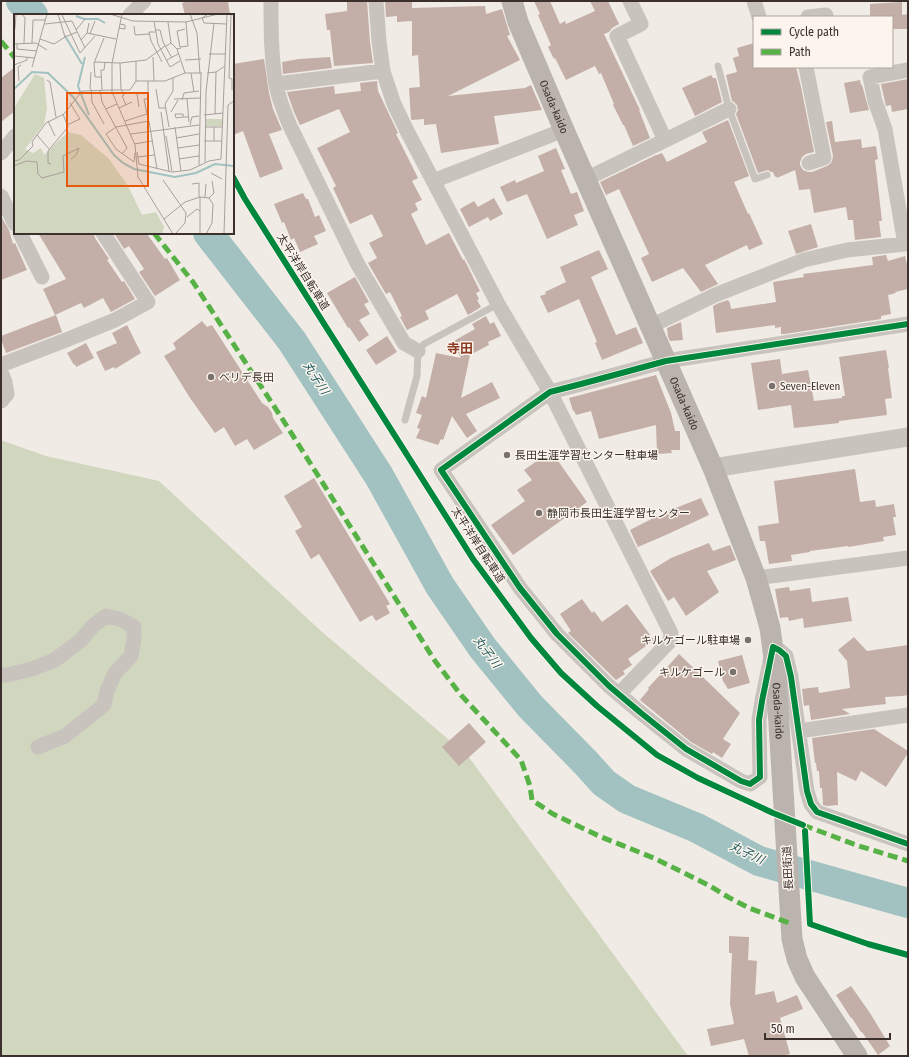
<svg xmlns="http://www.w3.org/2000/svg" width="909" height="1057" viewBox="0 0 909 1057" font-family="'Fira Sans Condensed','Noto Sans JP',sans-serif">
<rect width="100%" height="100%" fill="#f0ebe5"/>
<path fill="#d1d6bf" d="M3,441L46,456L159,481L321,631L468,756L688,1056H1V442Z"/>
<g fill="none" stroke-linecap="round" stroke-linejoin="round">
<path stroke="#a1c2c1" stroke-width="30" d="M21,1L33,15
M208,233L292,341L379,476L440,586L482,647L530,706L586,763L604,783L627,799L697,828L759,861L908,903"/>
</g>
<path fill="#c3afa7" d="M189,1H228L230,15H185L182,3Z
M347,1H367L370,42L373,63L334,66L330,30H327L325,14L347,11Z
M385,1H412V8L485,6L486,14L502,9L510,35L507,36L520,60L448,96L525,88L531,85L542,110L494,116L499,144L441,153L436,124L424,125V119L412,120L411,119L409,88L420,87L418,55L412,56V21L397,22V16L386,17Z
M534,1H550L560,24L565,21L566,24L595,11L590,1H608L619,24L612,28L609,32L604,34L640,110H639L650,138L633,146L624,125H623L613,105L614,104L601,73L599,74L595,66L566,80L555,58L554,59L548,47L551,45L538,15L540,14Z
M902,2V15L908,14V29H892V17H870V4Z
M754,43V67H796L801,87L814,152L806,154L802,157L800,162V165L803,170L808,172H812L827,166L830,164L832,161L833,156L826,122L832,121L835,142L861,139L862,148L876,146L878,159L875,160L882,221H879L881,237L855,240L853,220H848L846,207L814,213L810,189L799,190L795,170L777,178L776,176L775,177L773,172H771L768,170L758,173L736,114L738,110L737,105L734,102L732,101L726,75L737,72L733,58L739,56L737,48Z
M330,57L332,68L283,74L282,62L299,59Z
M264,59L269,93L273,109L282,130L269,134L283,169L260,178L243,131L233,135V64Z
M15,67V111L1,122V78Z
M711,75L713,78H716L722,102L695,116L682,88Z
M908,79V109L892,112L891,105L886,106L881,84Z
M860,80L861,85H862L869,110L850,113L844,83Z
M377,81L378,91L398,133L396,134L418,178L412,181L422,200L415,203L418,210L411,214L426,245L449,233L463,260L464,259L480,291L476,293L479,299L477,300L481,307L468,315L457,294L425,311L429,319L407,330L400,317L402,316L390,292L386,294L368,263L377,258L369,243L383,236L372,214L350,224L333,188L336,186L317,148L350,132L339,109L300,125L294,112L287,92L334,86L335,94L361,91L360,83Z
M728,120L749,176L734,182L748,214L749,213L763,244L749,250L747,245L705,265L718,284L701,292L683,268L652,282L641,258L649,254L619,189L606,195L600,182L656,155H657L662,153L667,162L707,142L702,132Z
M556,148L565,169L561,170L571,194L577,192L584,211L574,215L578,225L547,239L527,194L507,202L500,187L515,180L516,183L544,171L538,156Z
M303,193L306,199H308L315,217L319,215L326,231L314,236L318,244L300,252L294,238L291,240L284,222L282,223L274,204Z
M494,198L503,214L490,221L488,217L469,227L460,209L474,201L478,207Z
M1,216L9,230L13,244L15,243L27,270L1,280Z
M811,224L818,247L796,254L788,231Z
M38,233H94L95,238L109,259L107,260L122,282L124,281L135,299L111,312L103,298L84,308L81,303L55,315L43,289L66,279Z
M114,233H148L147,234L165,259L167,258L180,280L155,296L139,272L144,269L129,246L124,249Z
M599,250L608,269L591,277L616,335L636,327L643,343L602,360L595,343L597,342L579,299L548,313L540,296L546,294L545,292L566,282L560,267Z
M886,255L888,261L905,256L908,269V289L895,292L896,293L888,295L891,314L881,316V319L785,334H781V327L775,328V325L716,333L713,306L719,303L728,300L730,303L731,309L776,302L773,282L804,277L803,274L873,265L872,257Z
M355,277L369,302L364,304L370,314L359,320L369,335L359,342L349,327L348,328L327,293Z
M56,315L62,332L6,353L1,339V336Z
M486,316L490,324L494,322L501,336L488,342L489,345L470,355L461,398L492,382L500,398L466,414L477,431L467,438L452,416L443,440L441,439L438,445L416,438L420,429L417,428L422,415L416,413L422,396L426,398L436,353L461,358L452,342L475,329L472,324Z
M202,321L207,327L212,325L262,403L268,407L272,413L273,418L283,433L254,450L247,439L235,446L224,427L215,433L190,398L164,356L176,349L173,343Z
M681,322L683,340L670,341L668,337L667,328Z
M127,325L141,353L115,369L114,367L105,371L96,352L117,343L112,333Z
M387,336L397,352L376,365L366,350Z
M86,343L94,358L76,367L75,364L74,365L67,353Z
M886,350L889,368H888L892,398L885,399L887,415L839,421V423L794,428L791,405L758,410L751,363L780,359L782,374L808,370L814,401L842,398V396H845L839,357Z
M656,375L671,413L675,431H680V450H671L672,453L657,454L656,425L599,439L591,411L576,415L574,411H573L569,398Z
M551,451L587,502L513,555L491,525L525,501L517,490L532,480L524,470Z
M855,469L860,502L875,500L876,507L894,504L896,517H893L896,535L883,537L884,541L848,547V546L810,551V552L791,555L792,561L769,564L765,541H760L758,526L779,523L774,481Z
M314,478L390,604L386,606L390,613L376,621L372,615L360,622L319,554L311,559L295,531L302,527L284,496Z
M701,498L709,515L668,534L638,547L630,530L673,508V509Z
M709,543L713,551L730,545L736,560L707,571L719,592L686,616L674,597L668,601L650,571L671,558Z
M789,587L790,591L810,588L812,602L848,597L852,621L804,628L803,618L789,621L788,617L780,618L775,589Z
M582,599L592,613L594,611L602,622L627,604L654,640L628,659L632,665L623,671L625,674L616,680L568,633L571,631L560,614Z
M854,637L867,651L908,645V695L902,696L885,697L886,704L842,709L850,714L811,720L809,705L804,706L802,689L818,687L819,693L850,688L847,661L838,650Z
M679,654L740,713L723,739L731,744L722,758L713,752L712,754L691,742L640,700L649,689L648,688Z
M742,655L750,683L728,689L723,681L718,661Z
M469,723L486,742L459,766L442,747Z
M874,729L908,751V753L886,787L861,771L856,781L837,772L838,805L827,806L823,805L822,788H820L819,771H817L816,763H815L812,738Z
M729,936L749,937L748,960L757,961L755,995L774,991L777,1003L797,995L803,1009L780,1018L790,1054L781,1056H749L744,1039L711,1046L707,1029L734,1024L730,1004L732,953H729Z
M851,986L870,1013L890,1046L878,1055L862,1032H861L852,1018H851L836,995Z"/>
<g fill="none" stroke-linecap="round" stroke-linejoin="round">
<path stroke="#c9c3be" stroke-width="7" d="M718,66L729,109L755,179L767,175
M405,420L417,376L418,351L424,344L498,304"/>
<path stroke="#c9c3be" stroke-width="15" d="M271,1C271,29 271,57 276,85C279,99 284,112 290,126L357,263L404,343L418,351
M376,1L379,41L383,71L394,104L407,131L498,304L550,392L671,633L670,641L619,694
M630,1L641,24L617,36L665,140
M754,1L759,17
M130,15L144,1
M808,17L826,15
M806,67L824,158L809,163
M276,84L383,71
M1,153L15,136
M586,179L729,109
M433,181L564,130
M1,196L15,224
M20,233L42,277
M908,324L666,361L581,384L550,392L441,470L520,588L557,634L609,686L641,713L686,749L741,781L750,784L760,777L759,720L762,701L773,647L779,650L786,656L791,677L807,791L811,804L817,812L908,844
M651,326L715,295L804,260L847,250L905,244L885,129L875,101L870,77L908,70
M1,365L66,340L115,320L148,302L103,233
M1,372L5,382L7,394L1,401
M756,578L908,558
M1,675H7L32,669L55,660L81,640L93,626L106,616L120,619L134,627V639L131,656L115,673L107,691L104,705L65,736L38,747
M799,731L908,715"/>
<path stroke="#c9c3be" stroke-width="19" d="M713,468L908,437"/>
<path stroke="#bab3ae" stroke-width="21" id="s1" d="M512,1L518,22L564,130L713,468L756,578L762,599L770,628L776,674L792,939L797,959L805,977L857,1056"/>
<path stroke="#57b246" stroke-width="5" stroke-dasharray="10 5" stroke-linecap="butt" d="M1,41L15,58
M154,233L193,282L283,420L435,661L461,695L521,760L530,786L532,800L553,814L599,836L656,859L710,886L728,897L749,908L792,924
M803,825L859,846L908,861"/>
<g stroke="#fbf5ee" stroke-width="8">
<path id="cycleway" d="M233,177L245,199L473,559L531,638L561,673L597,706L657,755L698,778L773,813L803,825
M908,324L666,361L581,384L550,392L441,470L520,588L557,634L609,686L641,713L686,749L741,781L750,784L760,777L759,720L762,701L773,647L779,650L786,656L791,677L807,791L811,804L817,812L908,844
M805,831L810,924L868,944L908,955"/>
</g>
<use href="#cycleway" stroke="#00873e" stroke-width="6"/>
</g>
<g fill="#7a716c" stroke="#fbf5ee" stroke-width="1.5">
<circle cx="211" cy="377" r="4"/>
<circle cx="772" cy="386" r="4"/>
<circle cx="507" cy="455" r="4"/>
<circle cx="539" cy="513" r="4"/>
<circle cx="748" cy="640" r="4"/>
<circle cx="733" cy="672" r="4"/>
</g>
<g text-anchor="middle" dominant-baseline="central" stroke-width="3" stroke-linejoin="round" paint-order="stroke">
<g font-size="11" fill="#3b302b" stroke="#fbf5ee">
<text stroke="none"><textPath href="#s1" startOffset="114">Osada-kaido</textPath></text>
<text transform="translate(303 272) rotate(58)">太平洋岸自転車道</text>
<text stroke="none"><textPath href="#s1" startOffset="438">Osada-kaido</textPath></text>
<text transform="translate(478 545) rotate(57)">太平洋岸自転車道</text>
<text stroke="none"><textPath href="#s1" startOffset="762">Osada-kaido</textPath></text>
<text transform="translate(788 868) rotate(-93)">長田街道</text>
</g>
<g font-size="11" fill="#3b302b" stroke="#fbf5ee" text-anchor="start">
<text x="219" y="377">ベリデ長田</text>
<text x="780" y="386">Seven-Eleven</text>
<text x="515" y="455">長田生涯学習センター駐車場</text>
<text x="547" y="513">静岡市長田生涯学習センター</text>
<text x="740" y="640" text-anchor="end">キルケゴール駐車場</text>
<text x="725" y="672" text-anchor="end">キルケゴール</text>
</g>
<g font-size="12" font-style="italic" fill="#1f5a5e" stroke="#fbf5ee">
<text transform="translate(316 378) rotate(57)">丸子川</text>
<text transform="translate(487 652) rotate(53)">丸子川</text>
<text transform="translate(747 853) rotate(25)">丸子川</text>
</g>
<g font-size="13" font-weight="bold" fill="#8c3b22" stroke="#fbf5ee">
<text x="460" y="348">寺田</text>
</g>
</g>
<g transform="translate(14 14)">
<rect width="220" height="220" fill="#f0ebe5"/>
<path d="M21,60L30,64L33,94L30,110L11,135L19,139L27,134L30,141L54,118L67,121L95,145L114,172L128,201L142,198L150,213L148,220H0V94ZM192,105H208V112H192Z" fill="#d1d6bf"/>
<path fill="none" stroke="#a1c2c1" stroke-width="2" d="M62,2L70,5H84L91,9M51,22L68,50M71,43L64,72L75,101M0,75L18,58L34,59L59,83L100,141L109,149L120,155L161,163L182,159L201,150L220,152"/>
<path fill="none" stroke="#a8a09b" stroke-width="1" d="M8,0L11,4L10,29M96,0L119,7L172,8L204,0M108,0L98,49V78L121,131L124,163L159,220M176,0L183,19L186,60M194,0L188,4L190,9L212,10M217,0L215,64L218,65V76M48,1L66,39L81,22M140,7L144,30L156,53L166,47M154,8L157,29M31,10L58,7L71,34M120,12L121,21L135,20M105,14L111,15V11L106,10M1,15L2,0M62,16L71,5M141,16H146L149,28L158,44M141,18H135L137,27L148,48M73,19L102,25M76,20L81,7M51,23L63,18M26,25L40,30L51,23L44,0M67,26L73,19L75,9M18,29L19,6H32M0,30L22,29L33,36M3,30V35L23,37M152,32L157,29L163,35L167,34M166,33L174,32L172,8M166,33L163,17L171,15M163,35L171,59M195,40H211M0,42L21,44M139,43L140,67M153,46L164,40M171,46L187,45M122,47V67M80,48L106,49L132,46L151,32M106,49L107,75L110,81L108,82L112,91M0,51L13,46V43M18,53L33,0M177,59L180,78M193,59L202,58L211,52M87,63H81L80,49L90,24M33,66L36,68L42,103M5,67L4,53L7,51M76,75L77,58M77,75L78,88L90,110M142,75L145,94H151M86,76L88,88L113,134L108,140M88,76L87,56H90L91,48M98,76H116L122,67H151L171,59H188M123,80L125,93M160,85L186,84M173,85L175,108M168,86L170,79L185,77M105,94L118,88M92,95L103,90M147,98L155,157M157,98L164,86M201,100L202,58M190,101L209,99M169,103V100H161L162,104L169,103H175M34,107L41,122M111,107L133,100L130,85H134V67M53,111L66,105L56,89M176,111L178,103L185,102M155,113L151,90L159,77V64M161,113L167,157M192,113H208M117,120L185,111M23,121L32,109L50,100L68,77L98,76M152,122L158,157M162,124L185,120M190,127H208M200,127V113M120,130L138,127M164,134L185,131M123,138L125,150L158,158L176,156L195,147L207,145L213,0M121,139L120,148L102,135L92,120L102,113L135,107L143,155M124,143L140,141M165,145L185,142M0,147L5,146L19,132L18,128L23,121L35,135M191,148L192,78L200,9M37,150L34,149V137L54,113L49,100M185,151L187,60M0,152L12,147L23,148L24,160L28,164L50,158L49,142L65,134L62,141L57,145M197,159L208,165M149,166L172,199L171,209L161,220M178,170L185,169V183M191,183L192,170M195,184L200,179L198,167M173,203L183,195L186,197M150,205L171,188L186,183L195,184L199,190L198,209L192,220M186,220V183M210,220L214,91L220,87"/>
<path fill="#e8590c" fill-opacity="0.15" stroke="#e8590c" stroke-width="2" d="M53,79H134V172H53Z"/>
<rect width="220" height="220" fill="none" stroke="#3b302b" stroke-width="2"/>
</g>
<rect width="909" height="1057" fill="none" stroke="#3b302b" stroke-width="4"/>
<rect x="753" y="16" width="140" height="52" fill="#fbf5ee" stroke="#aea6a0"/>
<rect x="761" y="29" width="20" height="6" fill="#00873e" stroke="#aea6a0"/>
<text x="789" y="36" font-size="12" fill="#3b302b">Cycle path</text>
<rect x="761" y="49" width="20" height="6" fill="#57b246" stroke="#aea6a0"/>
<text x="789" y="56" font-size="12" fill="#3b302b">Path</text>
<path d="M765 1033v6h125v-6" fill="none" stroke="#3b302b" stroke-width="2"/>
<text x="771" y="1033" font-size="12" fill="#3b302b" stroke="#fbf5ee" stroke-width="3" paint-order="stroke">50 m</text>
</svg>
